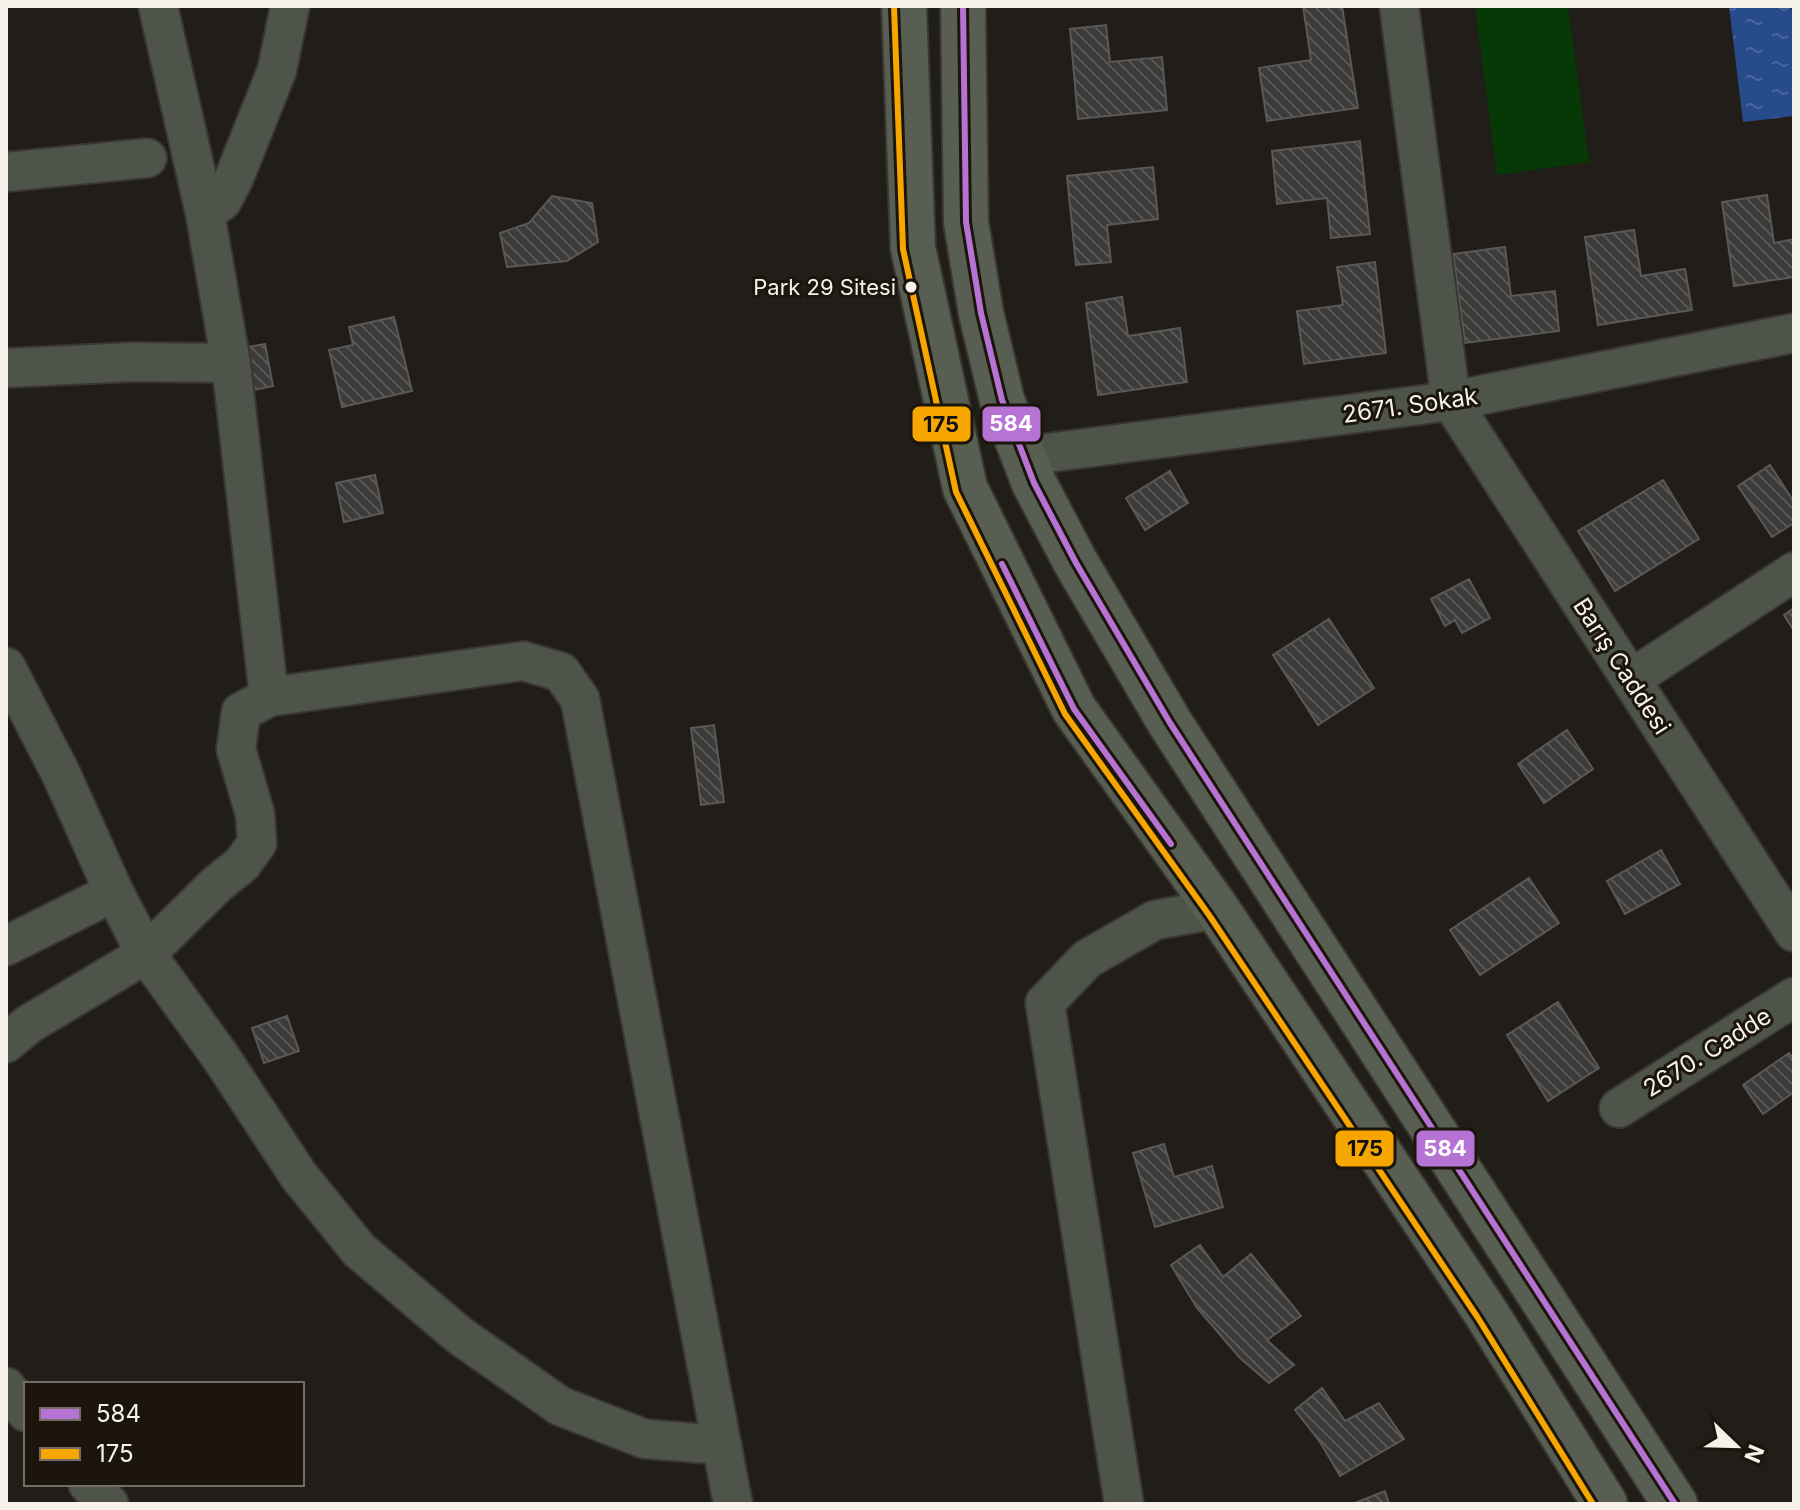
<svg xmlns="http://www.w3.org/2000/svg" width="1800" height="1510" viewBox="0 0 1800 1510" font-family="Inter,sans-serif">
<defs>
<pattern id="water-ripples" width="26" height="14" patternUnits="userSpaceOnUse" patternTransform="scale(2)"><rect width="26" height="14" fill="#284b8b"/><path d="M2 4q2-2 4 0t4 0M15 11q2-2 4 0t4 0" fill="none" stroke="#48659c"/></pattern>
<pattern id="building-back-hatch" width="6" height="6" patternUnits="userSpaceOnUse" patternTransform="scale(2)"><rect width="6" height="6" fill="#3d3b3a"/><path d="M-1 5l2 2M0 0l6 6M5-1l2 2" fill="none" stroke="#5a5857"/></pattern>
</defs>
<rect width="100%" height="100%" fill="#211d18"/>
<path fill="#073906" d="M1475,6H1568L1589,162L1497,175Z"/>
<path fill="url(#water-ripples)" d="M1729,6H1791L1794,31V116L1743,122Z"/>
<path fill="url(#building-back-hatch)" stroke="#5a5858" stroke-width="2" d="M1303,6H1342L1358,108L1267,121L1259,68L1311,60Z
M1106,25L1110,62L1162,57L1167,110L1078,119L1070,29Z
M1360,141L1370,234L1331,238L1327,198L1277,204L1272,151Z
M1153,167L1158,219L1107,225L1111,262L1076,265L1067,176Z
M1767,195L1774,243L1794,239V277L1734,286L1722,202Z
M552,196L592,203L598,242L567,261L507,267L500,233L529,223Z
M1634,230L1641,276L1685,269L1692,310L1598,325L1585,237Z
M1505,247L1511,296L1555,291L1559,331L1465,343L1453,254Z
M1375,262L1386,353L1304,364L1297,311L1343,305L1337,267Z
M1122,297L1128,336L1180,328L1187,382L1098,395L1086,303Z
M394,317L412,391L342,407L329,350L353,345L349,327Z
M265,344L273,386L240,393L232,350Z
M1770,465L1794,502V523L1772,537L1738,486Z
M1170,471L1188,503L1145,530L1126,498Z
M375,475L383,513L344,522L336,483Z
M1663,480L1699,539L1615,591L1578,531Z
M1469,579L1490,618L1462,633L1455,620L1445,626L1431,599Z
M1794,608V631L1784,615Z
M1329,619L1374,688L1318,725L1273,655Z
M714,725L724,802L701,805L691,728Z
M1567,730L1593,769L1544,803L1518,764Z
M1661,850L1680,884L1625,914L1607,881Z
M1529,878L1559,923L1480,975L1450,930Z
M1558,1002L1599,1068L1548,1101L1507,1035Z
M287,1016L299,1051L264,1063L252,1028Z
M1789,1053L1794,1059V1092L1763,1114L1743,1085Z
M1164,1144L1174,1177L1212,1166L1223,1207L1155,1227L1133,1153Z
M1200,1245L1223,1277L1251,1254L1301,1316L1267,1340L1294,1365L1269,1383L1240,1358L1197,1308L1171,1265Z
M1322,1388L1345,1421L1379,1403L1404,1439L1340,1476L1320,1442L1295,1410Z
M1385,1491L1389,1504H1355V1503Z"/>
<g fill="none" stroke-linecap="round" stroke-linejoin="round">
<g stroke="#3a3732" stroke-width="42">
<path id="minor" d="M158,6L205,213L231,363L269,697
M1399,6L1451,401L1794,932
M6,172L147,158
M205,213L222,201L234,178L277,70L290,6
M6,368L132,362L231,363
M1024,456L1451,401L1794,333
M6,667L62,776L114,892L146,954L220,1056L299,1176L359,1250L459,1335L560,1406L645,1439L722,1445
M1631,679L1794,572
M6,946L114,892
M6,1043L29,1024L146,954L217,884L242,864L257,843L255,814L236,749L241,712L269,697L523,661L561,672L580,699L733,1504
M1619,1108L1794,997
M6,1387L26,1412
M88,1484L109,1504
M1124,1504L1045,1003L1087,959L1155,920L1217,909"/>
</g>
<g stroke="#3a3732" stroke-width="48">
<path id="major" d="M904,6L913,248L965,488L1074,709L1217,909L1486,1313L1605,1504
M963,6L966,222L981,313L1002,400L1034,483L1076,563L1170,723L1675,1504"/>
</g>
<use href="#minor" stroke="#4f544a" stroke-width="38"/>
<use href="#major" stroke="#585e51" stroke-width="44"/>
<g stroke="#1b150b" stroke-width="12">
<path id="bus-1" d="M963,6L966,222L981,313L1002,400L1034,483L1076,563L1170,723L1675,1504
M1002,564L1074,709L1171,844"/>
</g>
<g stroke="#1b150b" stroke-width="12">
<path id="bus-2" d="M894,6L903,249L956,492L1065,714L1209,915L1478,1318L1593,1504"/>
</g>
<use href="#bus-1" stroke="#b673d3" stroke-width="6"/>
<use href="#bus-2" stroke="#f7a600" stroke-width="6"/>
</g>
<circle fill="#f6f2eb" stroke="#1b150b" stroke-width="3" cx="911" cy="287" r="7"/>
<g text-anchor="middle" dominant-baseline="central" stroke-width="6" stroke-linejoin="round" paint-order="stroke">
<g font-size="22" fill="#f6f2eb" stroke="#1b150b" text-anchor="end">
<text x="896" y="287">Park 29 Sitesi</text>
</g>
<g font-size="24" fill="#f6f2eb" stroke="#1b150b">
<text transform="translate(1410 405) rotate(-8)">2671. Sokak</text>
<text transform="translate(1622 666) rotate(57)">Barış Caddesi</text>
<text transform="translate(1707 1052) rotate(-32)">2670. Cadde</text>
</g>
</g>
<g stroke="#1b150b" stroke-width="3">
<rect x="981" y="405" width="61" height="38" rx="8" fill="#b673d3"/>
<rect x="911" y="405" width="61" height="38" rx="8" fill="#f7a600"/>
<rect x="1334" y="1129" width="61" height="39" rx="8" fill="#f7a600"/>
<rect x="1415" y="1129" width="61" height="39" rx="8" fill="#b673d3"/>
</g>
<g font-size="22" text-anchor="middle" font-weight="bold" fill="#fff">
<text x="1011" y="431">584</text>
<text x="1445" y="1156">584</text>
</g>
<g font-size="22" text-anchor="middle" font-weight="bold" fill="#111">
<text x="941" y="432">175</text>
<text x="1365" y="1156">175</text>
</g>
<rect width="1800" height="1510" fill="none" stroke="#f6f2eb" stroke-width="16"/>
<rect x="24" y="1382" width="280" height="104" fill="#1b150b" stroke="#736d65" stroke-width="2"/>
<rect x="40" y="1408" width="40" height="12" fill="#b673d3" stroke="#736d65" stroke-width="2"/>
<text x="96" y="1422" font-size="24" fill="#f6f2eb">584</text>
<rect x="40" y="1448" width="40" height="12" fill="#f7a600" stroke="#736d65" stroke-width="2"/>
<text x="96" y="1462" font-size="24" fill="#f6f2eb">175</text>
<g transform="translate(1736 1446) rotate(113)" stroke="#1b150b" stroke-width="6" paint-order="stroke">
<path d="M0-6L14 30L0 20L-14 30Z" fill="#f6f2eb"/>
<text y="-12" font-size="22" font-weight="bold" text-anchor="middle" fill="#f6f2eb">N</text>
</g>
</svg>
